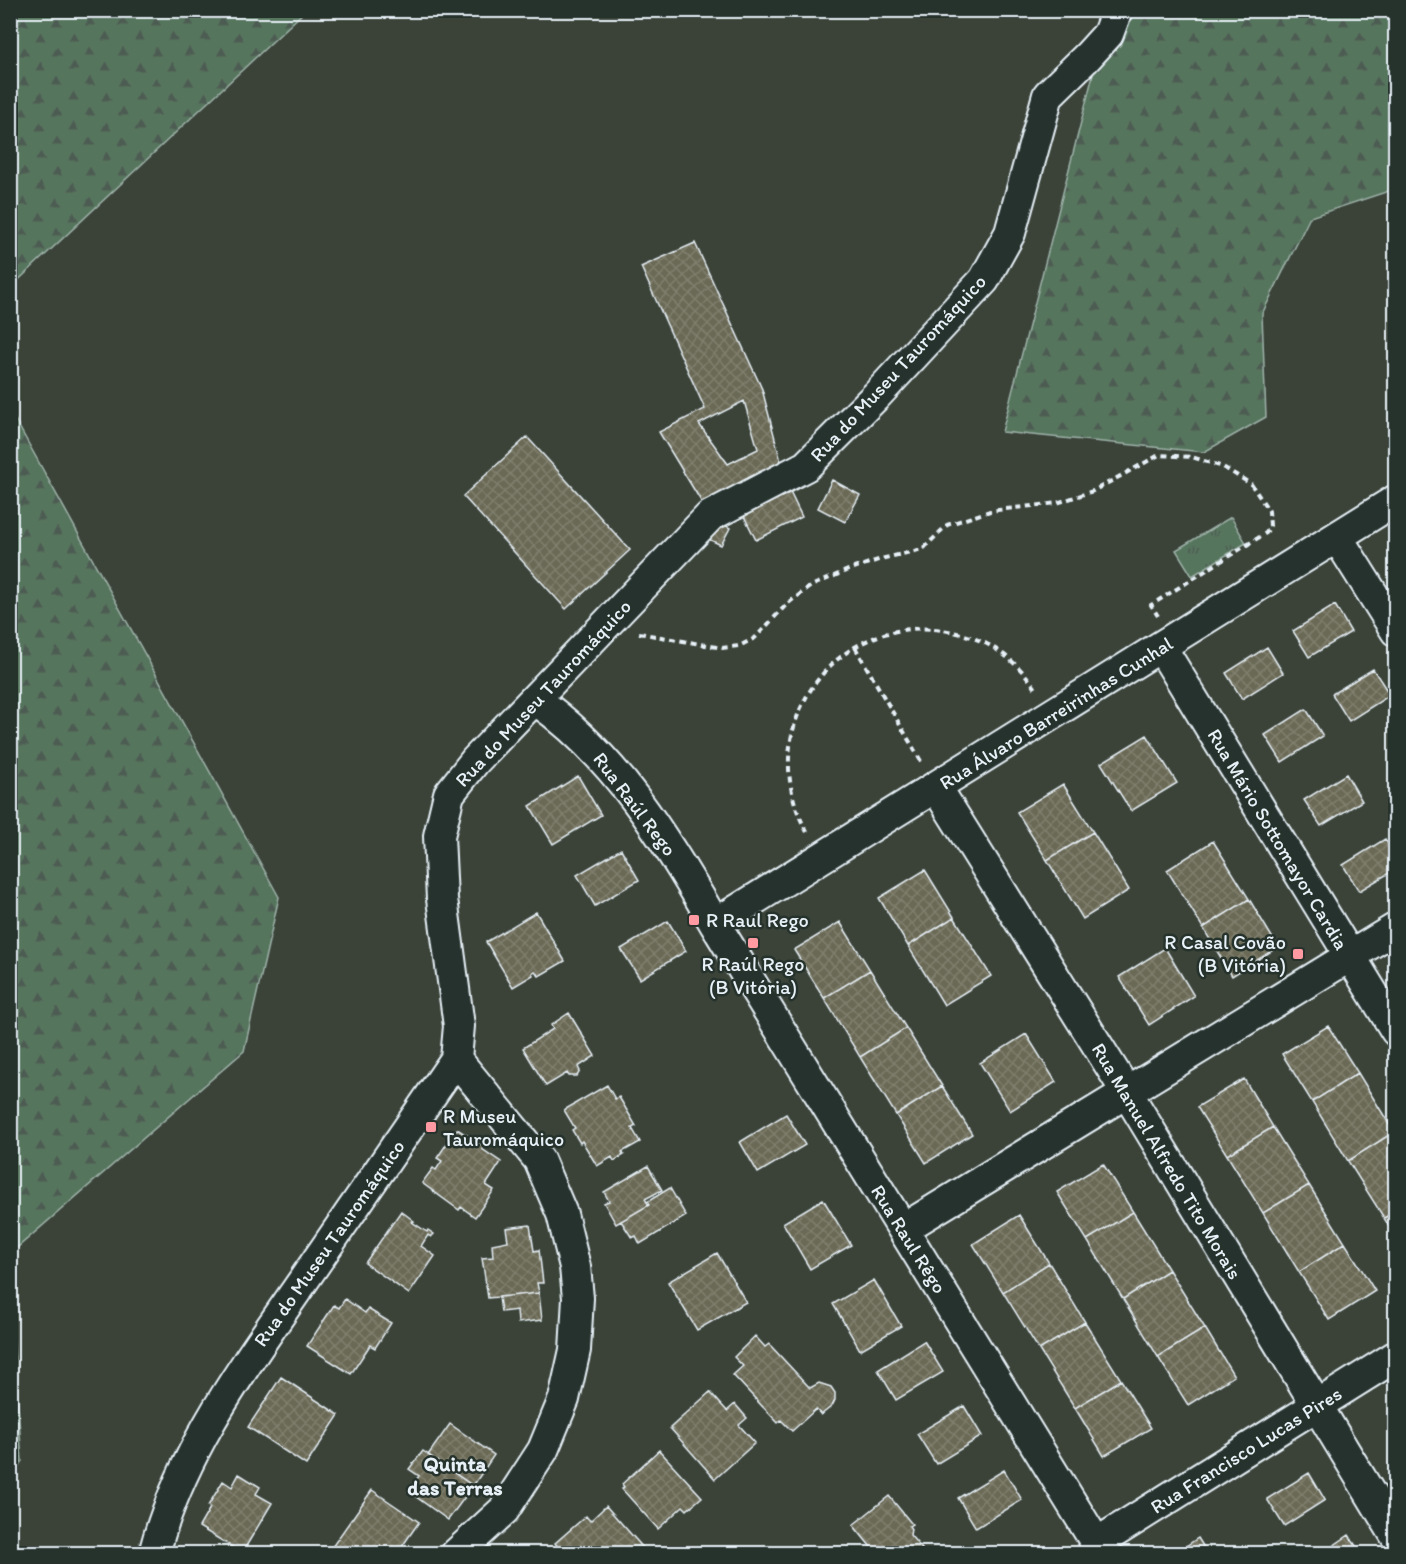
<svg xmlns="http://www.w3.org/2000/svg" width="1406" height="1564" viewBox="0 0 1406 1564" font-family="Itim,sans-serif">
<defs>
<pattern id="forest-firs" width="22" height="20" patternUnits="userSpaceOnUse" patternTransform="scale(1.5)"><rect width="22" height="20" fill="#56755d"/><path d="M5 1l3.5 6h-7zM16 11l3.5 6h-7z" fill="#4d5c53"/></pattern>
<pattern id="park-tufts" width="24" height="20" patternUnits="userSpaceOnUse" patternTransform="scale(1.5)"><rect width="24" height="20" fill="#56755d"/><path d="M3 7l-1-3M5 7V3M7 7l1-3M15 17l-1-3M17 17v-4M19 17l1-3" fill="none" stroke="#4d5c53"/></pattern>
<pattern id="building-cross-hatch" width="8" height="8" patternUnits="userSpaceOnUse" patternTransform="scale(1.5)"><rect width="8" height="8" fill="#6b6955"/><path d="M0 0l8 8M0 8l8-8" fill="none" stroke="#807f6e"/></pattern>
</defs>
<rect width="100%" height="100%" fill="#3b4339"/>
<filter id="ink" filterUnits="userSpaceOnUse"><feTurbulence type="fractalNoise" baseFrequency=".0167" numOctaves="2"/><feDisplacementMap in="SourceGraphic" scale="12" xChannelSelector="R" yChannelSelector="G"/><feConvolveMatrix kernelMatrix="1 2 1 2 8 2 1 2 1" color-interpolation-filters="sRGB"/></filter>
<g filter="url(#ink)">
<path fill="url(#forest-firs)" stroke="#9fb3aa" stroke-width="1.5" d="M11,10H305V11L11,287Z
M1100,11H1395V189L1310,217L1262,314L1266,417L1204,452L1002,432L1108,16Z
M11,412L279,897L244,1051L11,1253Z
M11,1307L22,1461L11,1477H10Z"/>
<path fill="url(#park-tufts)" stroke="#9fb3aa" stroke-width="1.5" d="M1231,517L1246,543L1192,576L1176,550Z"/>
<path fill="url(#building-cross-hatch)" stroke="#e8f1f8" stroke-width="1.5" fill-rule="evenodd" d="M695,243L762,389L784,473L704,506L659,432L705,409L641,267ZM744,401L758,449L728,464L699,424Z
M527,437L630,550L566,609L463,496Z
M832,480L860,495L845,522L818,508Z
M788,488L802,517L756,540L741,510Z
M716,520L730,528L721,545L706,538Z
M1335,605L1351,632L1309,657L1293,631Z
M1267,647L1283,673L1242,699L1226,673Z
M1373,669L1390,695L1349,721L1332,694Z
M1306,709L1323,736L1282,762L1265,735Z
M1147,735L1177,783L1131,811L1101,763Z
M1346,774L1362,801L1321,826L1304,800Z
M578,776L601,815L553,844L530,806Z
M1063,784L1093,832L1047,860L1017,812Z
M1093,832L1129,890L1083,919L1047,860Z
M1385,839L1396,857V869L1359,891L1343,865Z
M1213,841L1249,899L1203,928L1167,870Z
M621,849L639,880L595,906L577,875Z
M925,870L954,917L908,946L879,898Z
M1249,899L1278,947L1232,976L1203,928Z
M536,912L565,961L539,976L535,971L532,973L533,975L513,987L486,942Z
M954,917L991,976L944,1005L908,946Z
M668,921L686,951L640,979L621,949Z
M840,922L870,970L824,998L794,950Z
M1165,948L1194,996L1149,1025L1119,977Z
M870,970L906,1028L860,1057L824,998Z
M569,1013L595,1056L578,1067L580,1071L577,1076H569L567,1073L546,1086L523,1048L553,1029L551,1025Z
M1328,1026L1358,1073L1312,1102L1282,1054Z
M906,1028L942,1086L896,1115L860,1057Z
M1026,1034L1056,1082L1010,1111L980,1063Z
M1358,1073L1394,1132L1348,1161L1312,1102Z
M1244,1079L1273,1127L1227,1155L1197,1107Z
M607,1085L615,1099L619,1097L636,1126L632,1128L640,1142L622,1152L624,1155L614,1161L612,1157L597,1166L582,1141L580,1143L572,1130L575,1128L564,1110Z
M942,1086L972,1134L926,1163L896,1115Z
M786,1114L805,1145L758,1173L740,1142Z
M1273,1127L1309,1185L1263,1213L1227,1155Z
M457,1129L484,1146L482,1149L501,1162L486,1185L494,1190L475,1217L461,1207L459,1210L422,1183L433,1168L436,1170L442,1161L437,1158Z
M1394,1132L1396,1211L1384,1218L1348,1161Z
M1103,1164L1133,1212L1087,1240L1057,1192Z
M648,1166L662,1190L645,1199L649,1205L616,1224L604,1203L609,1201L604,1192Z
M1309,1185L1345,1243L1299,1272L1263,1213Z
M670,1188L686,1216L640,1244L636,1236L632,1238L621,1221L649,1205L647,1202Z
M823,1199L851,1245L810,1269L783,1223Z
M401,1211L414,1221L412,1222L427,1232L428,1230L434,1234L431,1237L428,1235L421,1246L435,1256L409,1294L365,1263Z
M1396,1211V1238L1384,1218Z
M1133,1212L1169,1270L1123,1299L1087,1240Z
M1019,1215L1049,1263L1003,1292L973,1244Z
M530,1225L534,1251L539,1250L543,1283H537L539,1293L488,1298L482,1258L493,1257L492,1244L508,1241L506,1228Z
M1345,1243L1375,1291L1329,1320L1299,1272Z
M717,1253L746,1302L697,1330L668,1282Z
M1049,1263L1085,1322L1039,1350L1003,1292Z
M1169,1270L1205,1328L1158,1357L1123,1299Z
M874,1280L901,1326L860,1350L833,1304Z
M539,1293L542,1320L518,1323L517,1310L501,1312L499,1297Z
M345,1299L365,1313L368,1309L391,1323L375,1348L370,1345L351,1374L307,1346L334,1305L339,1308Z
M1085,1322L1121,1380L1075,1408L1039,1350Z
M1205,1328L1234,1376L1188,1405L1158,1357Z
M755,1336L765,1347L769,1344L810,1388L819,1383L831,1387L835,1393V1400L832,1406L821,1415L816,1409L792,1431L781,1420L778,1423L733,1375L743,1366L734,1357Z
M924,1341L943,1372L896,1400L878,1370Z
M281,1377L339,1415L306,1465L248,1427Z
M1121,1380L1151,1428L1104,1456L1075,1408Z
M710,1392L727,1411L735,1404L747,1418L739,1425L755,1443L715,1479L670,1428Z
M964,1406L982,1436L936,1464L917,1434Z
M450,1424L494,1455L473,1486L428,1455Z
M659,1450L702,1497L687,1510L683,1506L658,1529L622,1489L624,1487L622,1484Z
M423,1451L473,1486L448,1520L408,1491L419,1476L409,1469Z
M1004,1470L1022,1500L976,1528L958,1498Z
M1309,1473L1325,1500L1284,1526L1267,1499Z
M239,1474L260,1487L256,1494L272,1503L242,1553L199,1527L210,1508L208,1506L223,1481L232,1487Z
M372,1490L419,1522L397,1554H341L332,1547Z
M889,1496L912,1524L909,1526L911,1529L910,1535L922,1549L917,1554H871L868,1550L871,1547L853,1525Z
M606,1506L645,1550L641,1554H564L555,1543L586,1516L590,1521Z
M1349,1535L1361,1554H1321Z
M1198,1538L1208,1554H1174Z"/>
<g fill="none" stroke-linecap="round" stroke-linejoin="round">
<g stroke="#e8f1f8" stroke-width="34">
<path id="minor" d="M1337,537L1396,631
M1161,647L1396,1031
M536,700C616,756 667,841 715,924L1103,1554
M936,787L1126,1091L1396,1536
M715,924L1396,500
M456,1059L539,1160L562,1214L575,1267L578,1298L575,1350L564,1399L543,1450L504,1510L456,1554
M903,1229L1396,928
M1097,1543L1396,1356
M154,1554C180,1453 243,1368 301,1284C353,1209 404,1134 456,1059L459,1026L442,899L439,836L449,794L475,761L710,516L806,466L876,396L984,280L1010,233L1048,95L1088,56L1108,34L1117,10"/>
</g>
<path stroke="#e8f1f8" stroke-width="4" stroke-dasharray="6 4.5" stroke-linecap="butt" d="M639,633L722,648L739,646L755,638L787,604L811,586L848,570L881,559L923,549L947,525L990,511L1057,503L1093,491L1159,455L1192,457L1223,467L1251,484L1269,511L1270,526L1266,533L1151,605L1158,616
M855,647L922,763
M807,832C748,725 842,601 961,634C992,642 1018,662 1036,689"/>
<use href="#minor" stroke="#26332d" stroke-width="30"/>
</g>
</g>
<g fill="#ff9aa2" stroke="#26332d" stroke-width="2">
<rect x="688" y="914" width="12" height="12" rx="3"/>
<rect x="747" y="937" width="12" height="12" rx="3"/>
<rect x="1292" y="948" width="12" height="12" rx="3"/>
<rect x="425" y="1121" width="12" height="12" rx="3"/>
</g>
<g text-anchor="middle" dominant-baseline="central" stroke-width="5" stroke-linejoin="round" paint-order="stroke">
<g font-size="20" fill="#e8f1f8" stroke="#26332d">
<text transform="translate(898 368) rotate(-47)">Rua do Museu Tauromáquico</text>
<text transform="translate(543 693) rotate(-47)">Rua do Museu Tauromáquico</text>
<text transform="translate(1056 713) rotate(-32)">Rua Álvaro Barreirinhas Cunhal</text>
<text transform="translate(635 804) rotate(53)">Rua Raúl Rego</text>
<text transform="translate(1278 839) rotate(59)">Rua Mário Sottomayor Cardia</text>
<text transform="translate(1167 1161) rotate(59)">Rua Manuel Alfredo Tito Morais</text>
<text transform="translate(909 1239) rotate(58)">Rua Raul Rêgo</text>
<text transform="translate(329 1243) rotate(-55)">Rua do Museu Tauromáquico</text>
<text transform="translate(1246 1450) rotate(-32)">Rua Francisco Lucas Pires</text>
</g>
<g font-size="20" fill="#e8f1f8" stroke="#26332d" text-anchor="start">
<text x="706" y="920">R Raul Rego</text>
<text x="1286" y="942" text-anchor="end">R Casal Covão<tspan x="1286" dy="23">(B Vitória)</tspan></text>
<text x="753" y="964" text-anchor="middle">R Raúl Rego<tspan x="753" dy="23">(B Vitória)</tspan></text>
<text x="443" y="1116">R Museu<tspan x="443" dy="23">Tauromáquico</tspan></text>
</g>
<g font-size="21" font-weight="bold" fill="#e8f1f8" stroke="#26332d">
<text x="455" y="1463">Quinta<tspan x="455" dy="24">das Terras</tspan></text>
</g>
</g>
<rect width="1406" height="1564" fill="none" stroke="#26332d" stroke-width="36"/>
<rect x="18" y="18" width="1370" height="1528" fill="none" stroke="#e8f1f8" stroke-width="2" filter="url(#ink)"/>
</svg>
